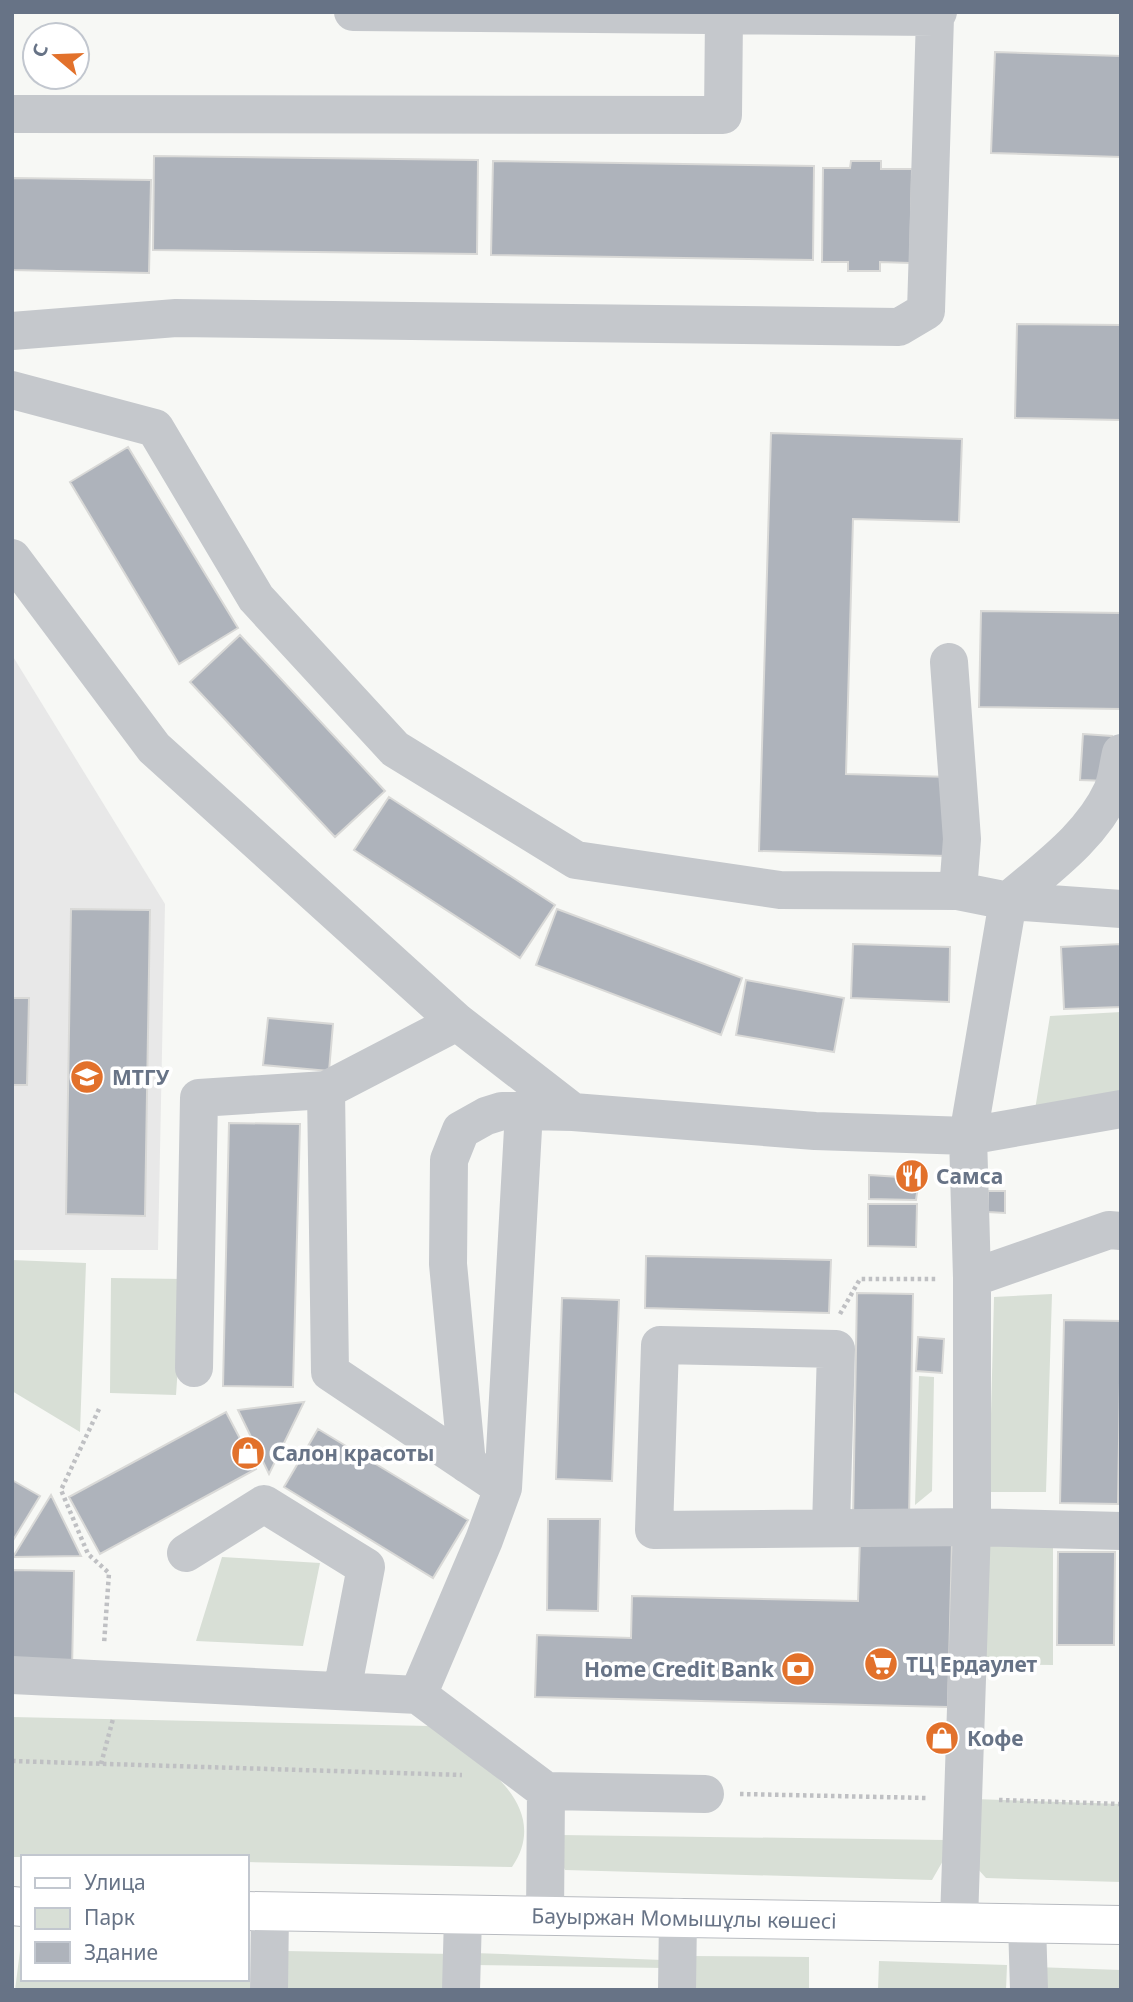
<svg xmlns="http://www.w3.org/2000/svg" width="1133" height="2002" viewBox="0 0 1133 2002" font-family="'Noto Sans',sans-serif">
<rect width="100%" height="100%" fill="#f7f8f5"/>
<path fill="#e8e8e8" d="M12,655L165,904L158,1250H12Z"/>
<path fill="#d8dfd6" d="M1121,1012V1101L1034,1116L1050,1016Z
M12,1260L86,1263L80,1432L12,1391Z
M111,1278L184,1279L176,1395L110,1393Z
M1052,1294L1046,1492H989L994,1297Z
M919,1376L934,1377L932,1491L915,1505Z
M988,1539L1053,1542V1665L985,1664Z
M222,1557L320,1563L303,1646L196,1641Z
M12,1717L429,1726C474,1756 555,1804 512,1867L247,1862V1857H12Z
M974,1799L1121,1804V1882L986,1878L977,1868Z
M560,1835L945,1840L944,1859L932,1880L565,1870L561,1862Z
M20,1951H23V1979H247V1955H250V1990H15Z
M285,1951L453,1954V1990H284Z
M474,1953L663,1960L664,1968L475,1965Z
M691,1956L809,1957V1990H691Z
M879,1961L1007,1965L1006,1990H878Z
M1035,1967L1121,1970V1990H1034Z"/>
<path fill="#aeb3bb" stroke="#d9d9d7" stroke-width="2" d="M995,52L1121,56V157L991,153Z
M154,156L478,160L477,254L153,250Z
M493,161L814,166L813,260L491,255Z
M851,161H881V169H912L910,263L880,262V271H848V262H822L823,168H850Z
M12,178L151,180L149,273L12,270Z
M1017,324L1121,325V420L1015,418Z
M771,433L962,439L959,522L853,519L846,774L950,777L947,856L759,851Z
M128,447L238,628L179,664L70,482Z
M981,611L1121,613V709L979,707Z
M240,635L385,791L335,837L190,682Z
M1083,734L1112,736L1108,781L1080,780Z
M389,797L555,905L520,958L354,850Z
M71,909L150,910L145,1216L66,1214Z
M557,909L742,978L721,1035L536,965Z
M853,944L950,947L949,1002L851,998Z
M1121,944V1007L1064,1009L1061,947Z
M746,980L844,998L834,1052L736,1035Z
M12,998H29L27,1085H12Z
M268,1018L333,1024L329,1071L263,1065Z
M229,1123L300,1124L293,1387L223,1386Z
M907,1169L919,1170L918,1184L906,1183Z
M869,1175L900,1177V1186H918L916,1200L869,1199Z
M988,1191H1005V1213L988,1212Z
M868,1204H917L916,1247L868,1246Z
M646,1256L831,1260L829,1313L645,1308Z
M857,1293L913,1294L909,1518L853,1520Z
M562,1298L619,1300L612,1481L556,1479Z
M1064,1320L1121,1321L1118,1504L1060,1503Z
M918,1337L944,1339L942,1373L916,1371Z
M304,1402L269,1474L238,1410Z
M226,1412L256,1469L100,1554L69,1497Z
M318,1429L468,1520L433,1578L284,1487Z
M12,1480L40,1496L12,1542Z
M51,1495L81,1556L13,1557Z
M548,1519H600L598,1611L547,1610Z
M860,1538L952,1541L948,1707L535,1697L537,1635L631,1638L632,1596L858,1601Z
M1058,1552H1115L1114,1645H1057Z
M12,1570L74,1571L72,1670L12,1669Z"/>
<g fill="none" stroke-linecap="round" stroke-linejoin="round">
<g stroke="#b8bbc0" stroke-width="40">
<path id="major" d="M12,1906L23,1907
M247,1911L1121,1925"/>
</g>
<path stroke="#bfc0c3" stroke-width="4.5" stroke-dasharray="3.5 3.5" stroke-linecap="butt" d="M840,1314L860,1279H936
M99,1409L61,1490L88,1554L109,1573L104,1644
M12,1761L462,1775
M101,1764L113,1719
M740,1794L927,1798
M999,1800L1121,1804"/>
<path stroke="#c5c8cc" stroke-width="38" d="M353,12L935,17L938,12
M12,114L723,115L724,16
M12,331L176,318L899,327L926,311L935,17
M12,390L155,428L256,598L395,749L576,860L780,890L958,891
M12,558L154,748L457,1022L573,1112L815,1131L968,1136L1121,1109
M949,662L962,839L958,891L1008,901C1045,869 1091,837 1112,791C1117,780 1118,765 1121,753
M326,1090L457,1022
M972,1278L1109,1230L1121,1231
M194,1368L199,1098L326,1090L330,1372L503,1488
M467,1464L448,1264L449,1160L461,1130L486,1116L502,1111H524
M831,1528L836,1349L660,1345L654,1530L972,1527L1121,1531
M186,1553L264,1504L366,1567L342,1691
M12,1675L418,1695L484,1540L503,1488L524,1111L573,1112
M418,1695L546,1791
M545,1916L546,1791L705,1794
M959,1921L972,1527V1278L968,1136L1008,901L1121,909
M1027,1923L1029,1990
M269,1990L270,1912
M461,1990L463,1916
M677,1990L678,1917"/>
<use href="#major" stroke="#fff" stroke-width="38"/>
</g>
<defs>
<g id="university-disc" transform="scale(1.75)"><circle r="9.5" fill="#e2712b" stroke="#fff"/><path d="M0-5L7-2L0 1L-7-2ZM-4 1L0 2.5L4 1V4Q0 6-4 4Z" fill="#fff"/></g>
<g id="restaurant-disc" transform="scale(1.75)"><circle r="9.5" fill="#e2712b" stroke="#fff"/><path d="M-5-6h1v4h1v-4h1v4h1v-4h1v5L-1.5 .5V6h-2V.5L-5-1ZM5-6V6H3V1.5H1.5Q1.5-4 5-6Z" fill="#fff"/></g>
<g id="shop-disc" transform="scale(1.75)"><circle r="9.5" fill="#e2712b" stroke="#fff"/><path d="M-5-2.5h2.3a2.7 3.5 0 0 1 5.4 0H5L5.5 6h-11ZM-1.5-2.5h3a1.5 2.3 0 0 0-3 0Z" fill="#fff"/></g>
<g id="supermarket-disc" transform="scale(1.75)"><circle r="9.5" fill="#e2712b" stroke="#fff"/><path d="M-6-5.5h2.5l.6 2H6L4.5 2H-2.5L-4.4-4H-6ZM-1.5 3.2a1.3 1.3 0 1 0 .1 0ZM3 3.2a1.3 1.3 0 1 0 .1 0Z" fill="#fff"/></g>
<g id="bank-disc" transform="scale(1.75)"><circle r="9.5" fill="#e2712b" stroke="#fff"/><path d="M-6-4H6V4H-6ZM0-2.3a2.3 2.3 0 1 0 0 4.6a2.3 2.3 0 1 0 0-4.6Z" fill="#fff"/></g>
</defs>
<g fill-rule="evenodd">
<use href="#university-disc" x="87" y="1077"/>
<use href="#restaurant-disc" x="912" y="1176"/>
<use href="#shop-disc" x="248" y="1453"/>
<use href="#supermarket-disc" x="881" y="1664"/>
<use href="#bank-disc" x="798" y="1669"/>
<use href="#shop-disc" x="942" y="1738"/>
</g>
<g text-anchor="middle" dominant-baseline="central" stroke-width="7" stroke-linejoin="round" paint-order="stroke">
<g font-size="21" font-weight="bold" fill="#677386" stroke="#fff" text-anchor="start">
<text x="112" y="1077">МТГУ</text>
<text x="936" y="1176">Самса</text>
<text x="272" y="1453">Салон красоты</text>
<text x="906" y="1664">ТЦ Ердаулет</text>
<text x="774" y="1669" text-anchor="end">Home Credit Bank</text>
<text x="967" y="1738">Кофе</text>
</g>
<g font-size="21" fill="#677386" stroke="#fff">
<text transform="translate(684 1918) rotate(1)">Бауыржан Момышұлы көшесі</text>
</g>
</g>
<rect width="1133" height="2002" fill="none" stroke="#677386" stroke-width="28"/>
<rect x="21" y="1855" width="228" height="126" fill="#ffffff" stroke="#c2c7cf" stroke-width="2"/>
<rect x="35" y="1878" width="35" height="10" fill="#ffffff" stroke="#c2c7cf" stroke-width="2"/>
<text x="84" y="1890" font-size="21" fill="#677386">Улица</text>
<rect x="35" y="1908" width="35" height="21" fill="#d8dfd6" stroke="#c2c7cf" stroke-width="2"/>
<text x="84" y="1925" font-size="21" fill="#677386">Парк</text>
<rect x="35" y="1942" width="35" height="21" fill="#aeb3bb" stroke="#c2c7cf" stroke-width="2"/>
<text x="84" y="1960" font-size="21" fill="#677386">Здание</text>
<g transform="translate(56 56) rotate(289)"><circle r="33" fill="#ffffff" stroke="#c2c7cf" stroke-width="2"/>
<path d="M0-5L12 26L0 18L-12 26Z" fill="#e2712b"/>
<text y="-10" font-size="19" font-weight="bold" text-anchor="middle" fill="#677386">С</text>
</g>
</svg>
